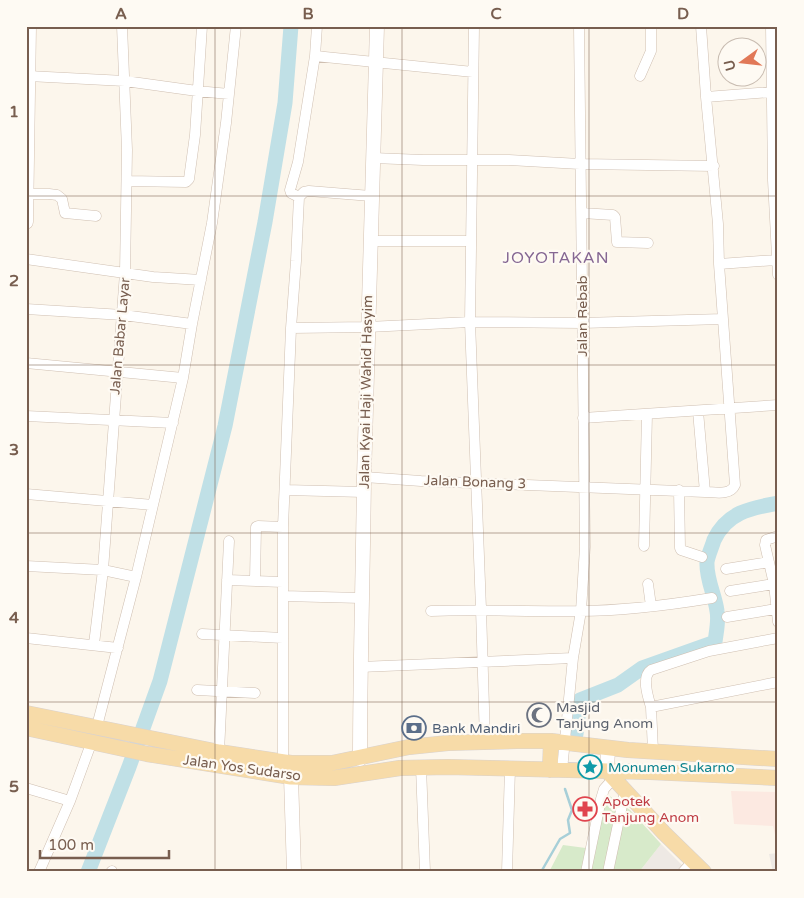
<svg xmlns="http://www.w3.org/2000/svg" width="804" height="898" viewBox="0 0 804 898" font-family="'Varela Round',sans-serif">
<rect width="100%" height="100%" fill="#fcf6ec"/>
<path fill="#fce9e1" d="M731,791L778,792V848L773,826L734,824Z"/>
<path fill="#eee9e4" d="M661,844L689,872H639Z
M778,853V872H773L769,854Z"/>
<path fill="#d7eaca" d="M604,792L630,810L661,844L639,872H549L563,845L593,849Z"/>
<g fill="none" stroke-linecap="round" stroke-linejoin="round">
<path stroke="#a7cfd8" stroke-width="2.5" d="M541,872L560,839L570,833L568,820L572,810L565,789"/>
<path stroke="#c0e0e6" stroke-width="15" d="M576,734L580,700L618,685L642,668L715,642C716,633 719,621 717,611C715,595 706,579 707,562C708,555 712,547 714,540C727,512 751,508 778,503
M88,872L129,767L160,681L225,426L265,222L285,103L291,26"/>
<g stroke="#cfbfb1" stroke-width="11">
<path id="minor" d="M474,26L470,322L481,609L485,741
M771,26L773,180L778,275
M315,56L473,72
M28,76L125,81L197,91L229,94
M640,76L651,51V26
M706,97L772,92
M373,158L423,160H509L580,164L714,166
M127,181L186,182L189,179L195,135L202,26
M28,194H49L57,195L62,199L65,213L96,216
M299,197L291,193L290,190L298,162L315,56L317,26
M582,213L613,215L615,217L617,242L648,243
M370,241H470
M26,259L153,277L201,280
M719,264L776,260
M26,309L123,315L192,324
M291,328L368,327L470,322L582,323L723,319
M26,363L183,378
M698,411L705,492
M26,416L173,423
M583,418L778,405
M364,477L421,481L705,492C715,492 730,496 735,485L719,264L718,224L706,97L701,26
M285,490L364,492
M679,490L680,548L681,550L702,557
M26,494L153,505
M778,536L766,540L765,545L774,584L778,622
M644,546L647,414
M26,566L103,570L136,577
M726,569L769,562
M227,580L283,582
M255,580L256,527L258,526L283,527
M648,584L651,606
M730,591L774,584
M283,596L361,598
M431,611C480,609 530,612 579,611C624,611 669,605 712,598
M727,617L776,609
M202,634L283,638
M26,638L118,648
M94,644L103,570L125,273L127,150L122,26
M360,667L573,658
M197,690L255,693
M651,707C648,697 641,677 651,670L709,651L778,638
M97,726L136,577L183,378L192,324L212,223L226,123L236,26
M653,751L651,707L778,682
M219,752L229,541
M283,762V527L291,328L296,261L299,197L304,192L309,191L371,196
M421,767L425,872
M562,770L573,658L581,611L585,547L579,26
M26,788L70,801
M39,872L70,801L92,741
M111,872L112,871
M507,872L510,768
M586,872L601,799L604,789L613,779
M608,872L625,791
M683,872L693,861"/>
</g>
<g stroke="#d4c1b1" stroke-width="15">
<path id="secondary" d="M26,222L29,26
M360,759C360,665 363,571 364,477L377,26
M607,771L608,748
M291,777L294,872"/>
</g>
<g stroke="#d9d2ce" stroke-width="16">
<path id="primary" d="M26,713L219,752L291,763H332L409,747L448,743L517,741H551L628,750L778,759
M26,728L147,754L291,777L334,778L400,768L448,767L650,772L778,778
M550,770L551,741
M607,771L664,833L704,872"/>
</g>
<use href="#minor" stroke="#fff" stroke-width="10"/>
<use href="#secondary" stroke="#fff" stroke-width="14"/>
<use href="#primary" stroke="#f7dba8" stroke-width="15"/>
</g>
<path fill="none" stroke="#785e4f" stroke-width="1" stroke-opacity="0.55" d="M215,26V872M402,26V872M589,26V872M26,196H778M26,365H778M26,533H778M26,702H778"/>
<defs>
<g id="mosque-ring" transform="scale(1.25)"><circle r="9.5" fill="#fefaf3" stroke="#6b7280" stroke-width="1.5"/><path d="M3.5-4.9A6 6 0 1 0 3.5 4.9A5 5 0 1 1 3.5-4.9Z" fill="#6b7280"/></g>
<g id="bank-ring" transform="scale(1.25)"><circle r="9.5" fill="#fefaf3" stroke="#5c6f8a" stroke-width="1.5"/><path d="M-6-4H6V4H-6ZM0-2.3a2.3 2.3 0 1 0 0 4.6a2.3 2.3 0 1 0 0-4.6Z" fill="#5c6f8a"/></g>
<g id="sight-ring" transform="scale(1.25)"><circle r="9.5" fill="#fefaf3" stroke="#0f9aa8" stroke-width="1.5"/><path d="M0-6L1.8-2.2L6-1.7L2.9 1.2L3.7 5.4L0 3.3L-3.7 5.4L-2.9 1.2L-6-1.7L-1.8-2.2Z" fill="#0f9aa8"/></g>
<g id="pharmacy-ring" transform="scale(1.25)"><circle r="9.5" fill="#fefaf3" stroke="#e0444e" stroke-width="1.5"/><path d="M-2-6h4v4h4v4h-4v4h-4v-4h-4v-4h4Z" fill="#e0444e"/></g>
</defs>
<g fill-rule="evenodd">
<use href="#mosque-ring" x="539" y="715"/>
<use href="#bank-ring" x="414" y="728"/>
<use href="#sight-ring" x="590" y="767"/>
<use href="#pharmacy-ring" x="585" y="809"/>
</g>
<g text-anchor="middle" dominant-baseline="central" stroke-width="4.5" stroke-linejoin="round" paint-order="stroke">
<g font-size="14" fill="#785e4f" stroke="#fefaf3">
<text transform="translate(582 316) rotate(-90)">Jalan Rebab</text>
<text transform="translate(120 336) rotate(-85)">Jalan Babar Layar</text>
<text transform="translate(366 392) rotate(-89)">Jalan Kyai Haji Wahid Hasyim</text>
<text transform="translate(475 482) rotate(2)">Jalan Bonang 3</text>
<text transform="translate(242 768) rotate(8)">Jalan Yos Sudarso</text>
</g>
<g font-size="14" fill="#5b616d" stroke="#fefaf3" text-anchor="start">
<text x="556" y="707">Masjid<tspan x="556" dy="16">Tanjung Anom</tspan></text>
</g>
<g font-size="14" fill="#4e5e75" stroke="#fefaf3" text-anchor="start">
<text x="432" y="728">Bank Mandiri</text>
</g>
<g font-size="14" fill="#0d838f" stroke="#fefaf3" text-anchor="start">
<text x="608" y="767">Monumen Sukarno</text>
</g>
<g font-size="14" fill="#be3a42" stroke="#fefaf3" text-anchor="start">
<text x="602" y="801">Apotek<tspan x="602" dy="16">Tanjung Anom</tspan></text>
</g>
<g font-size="16" letter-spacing="1" fill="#856793" stroke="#fefaf3">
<text x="556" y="258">JOYOTAKAN</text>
</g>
</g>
<rect width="804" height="898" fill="none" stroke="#fefaf3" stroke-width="55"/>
<g transform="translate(742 62) rotate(255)"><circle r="24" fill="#fefaf3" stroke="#c8bcb1"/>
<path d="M0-4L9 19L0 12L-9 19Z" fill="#e17857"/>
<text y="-8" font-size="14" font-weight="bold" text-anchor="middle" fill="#785e4f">U</text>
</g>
<path d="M40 850v8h129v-8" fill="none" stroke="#785e4f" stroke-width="2.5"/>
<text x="48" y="850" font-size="15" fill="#785e4f" stroke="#fefaf3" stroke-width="4" paint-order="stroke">100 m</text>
<rect x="28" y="28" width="748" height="842" fill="none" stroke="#785e4f" stroke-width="2"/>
<g font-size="16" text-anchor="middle" font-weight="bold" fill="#785e4f">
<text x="121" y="19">A</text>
<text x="308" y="19">B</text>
<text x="496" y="19">C</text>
<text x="683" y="19">D</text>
<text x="14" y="117">1</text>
<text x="14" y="286">2</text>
<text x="14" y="455">3</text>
<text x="14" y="623">4</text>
<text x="14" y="792">5</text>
</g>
</svg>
